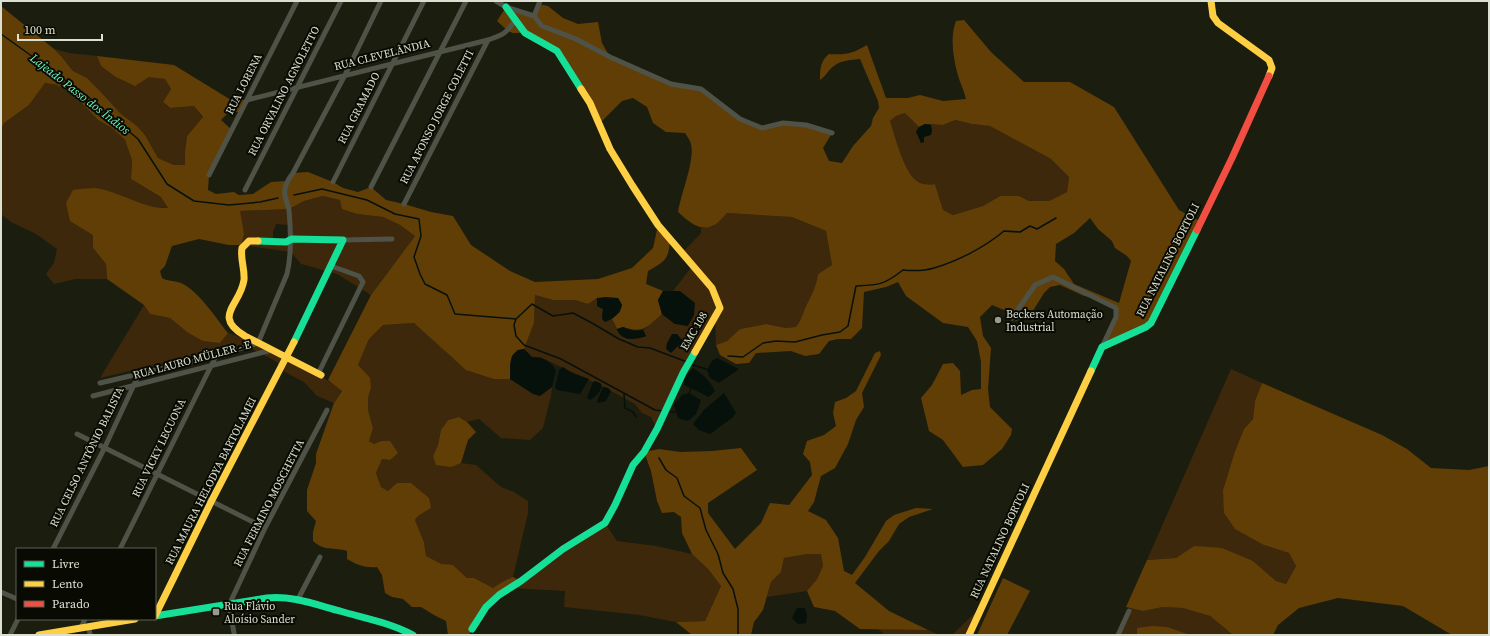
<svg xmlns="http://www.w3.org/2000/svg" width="1490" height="636" viewBox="0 0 1490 636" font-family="'Source Serif 4',serif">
<rect width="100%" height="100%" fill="#1b1d0e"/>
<path fill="#3e280b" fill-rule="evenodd" d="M54,49L69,53L97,56L101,66L165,79L171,89L163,102L169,108L194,106L203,118L187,136L185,152V165H174L158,158L145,135L137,126L121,114L99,90L87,78L73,71L61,56Z
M45,83L57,85L73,94L98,120L112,128L125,140L132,160L131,179L161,197L168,208L146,206L115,193L95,188L93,248L106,264L107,279H76L54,284L46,274L54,263L57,249L36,234L11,222L1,214V129L4,123L29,105Z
M905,113L919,127L916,132L924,137L932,131L931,125H943L955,120L972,124L990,126L1051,159L1069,177L1067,192L1049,201H1029L1019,196H1000L983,206L953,215L943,210L935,184C929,185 922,185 917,181C904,173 895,136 890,121L896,116Z
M323,196L340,200L343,209L357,214L383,217L400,225L415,236L371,295L337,274L301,264L291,252L241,245L240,211L289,209L304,201ZM276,224L289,225L292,244L273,241V232Z
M727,213L792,217L826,231L832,265L818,274C816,288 813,292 807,304C803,312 802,319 796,327L786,328L766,324L740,329L727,341L716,345L715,318L657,429L651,417L642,413L635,404L611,391L608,388L603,387C601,383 598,381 593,382L540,357H532L524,349L534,323L535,295L553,300H575L588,304L597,298V306L603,309L602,316L605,322L612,319L619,334L646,337L643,330L662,314L675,324L680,291H673L693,265L682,253L701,233V228L713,226Z
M144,305L150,314L170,318L187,332L220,343L228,333C268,347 308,365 342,390L334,403L317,396L304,382L285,372L277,362L243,344L100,378Z
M414,323L434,340L452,358L494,379H510L539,396L552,387L551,396L543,428L530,440L501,438L479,419L467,422L459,417L448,420L441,430L438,445L433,456L451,466L461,463L476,465L501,487L514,492L528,501V513L513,577L502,582L493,589L474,578H467L453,565H441L426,556L424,542L415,520L418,516L431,508L388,491L381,487L376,473L382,459L390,460L381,441L374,444L369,441L373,428L368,410V398L371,388L358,365L369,339L383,325Z
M1231,369L1262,383L1255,401L1253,419L1244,429L1235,451L1223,490L1264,545L1289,553L1296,566L1286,584L1276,581L1253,561L1194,546L1176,558L1147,560Z
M605,523L617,541L656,546L692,554L708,569L721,586L705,621L676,622L639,615L564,607L565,591L510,588Z
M807,554H821L823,566L817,579L807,591L767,597L771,582L781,572L784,558Z
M982,606L969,635H952Z
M1163,607L1183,608L1210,616L1233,635H1190L1138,628L1137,635H1118L1131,608L1143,611Z
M878,629L928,630L940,635H885Z"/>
<path fill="#623e07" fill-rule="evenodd" d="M539,4L548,6L563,18L578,24L598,22L602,43L610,57L671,84L701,89L740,119L762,128L783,123L806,125L832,133L823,148L829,161L842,163L853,146L871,126L873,118L879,108L878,101L860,59C852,60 841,60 834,66C828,70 827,75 820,80C820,70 820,61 829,54C847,55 851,54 867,45L886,98H908L920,95L943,101L966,99C964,90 959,81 957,72C953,56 950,36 956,21L964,20L991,52L1024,82H1070L1114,107L1179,210L1200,221L1151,323L1102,347L1116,317V308L1095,298L1084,296L1060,285L1050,287L1044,293L1031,314L1016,321L1004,310L992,305L980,317L983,336L991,348L988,389L990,407L1012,429L1011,435L1002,449L983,465L963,467L943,440L929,431L921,398L932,385L943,364L953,363L960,371L961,395L972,390L981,389V362L977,341L968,327L943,323L906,296L898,282L886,287L864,292L862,328L851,339H838L829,341L819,354L805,356L791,351L756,353L749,363L736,364L720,355L716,345L727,341L740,329L766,324L786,328L796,327C802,319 803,312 807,304C813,292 816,287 818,274L832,265L826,231L792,217L727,213C723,217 718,224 712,226C699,232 687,220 678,212C681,194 695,160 691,144C690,140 687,136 685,133L666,132L653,123L647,107L633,98L622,101L599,124L557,51L525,33H513L508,31L497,21L506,7L534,16ZM905,113L919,127L925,124L943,125L955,120L972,124L990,126L1051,159L1069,177L1067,192L1049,201H1029L1019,196H1000L983,206L953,215L943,210L935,184C929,185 922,185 917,181C904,173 895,136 890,121L896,116ZM1090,218L1098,229L1112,241L1115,248L1127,256L1131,261L1119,303L1074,284L1064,269L1055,261L1056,244L1074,233Z
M1,6L54,49L61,56L73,71L87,78L99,90L121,114L137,126L145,135L158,158L174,165H185V152L187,136L203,117L194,106L170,108L163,102L171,89L165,79L149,77L135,86L116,77L101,66L97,56L174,65L231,100H247L241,112H229L221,120L232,130L209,175L208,190L216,194L234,192L239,195L253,194L271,182L287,181L293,173L308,172L333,182L343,188L358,192L371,187L386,200L404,204L431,212L453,216L471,245L510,271L535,282L598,279L632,268L653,248L658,225L670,239C669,260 665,261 648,271L646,284L663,291L658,300L662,314C647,327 643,334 623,327L617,329L612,319L620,312L622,305L618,298H597L588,304L575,300H553L535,295L534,323L524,349L517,350L510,364V379H494L466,370L414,323L383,325L369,339L358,365L370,378L371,388L368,398V410L373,428L369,441L374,444L381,441H390L398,453L390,460L382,459L376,473L381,487L388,491L397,483H411L429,498L431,508L418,516L415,520L424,542L426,556L441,564L453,565L467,578H474L493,588L502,582L513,577L521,581L486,607L469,635H448L446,621L434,615L421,607H412L403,599L392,597L385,593L382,575L377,567C365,568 357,565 347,559V551C334,547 326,552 313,541V532L316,521L307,511V490L316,463V454L334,403L342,391L328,380L371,295L415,236L400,225L383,217L357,214L342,209L340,200L323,196L304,201L289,209L240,211L244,234L241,245H229L199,239L172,246L165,266L160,271L162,278C168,282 176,280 183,284C200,293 215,317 228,333L220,343L203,341L187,332L170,318L150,314L144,305L107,279L106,264L93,248V235L70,221L66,203L73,190C80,189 88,188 95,188C120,191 142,209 168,208L161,197L131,179L132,160L125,140L112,128L98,120L73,94L57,85L45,83L29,105L4,123L1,129Z
M880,351L881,355L862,393L864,407L856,420L848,444L835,468L821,476L814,502L808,511L826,520L838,538L844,571L852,575L865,557L886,521L894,515L916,508L933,509L909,517L899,524L889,541L879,551L855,583L889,611L928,630L860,629L835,611L814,607L807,591L817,579L823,566L821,554H807L784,558L781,572L771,582L763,610L754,622L751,635H692L676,622L705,621L721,586L708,569L692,554L682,533L681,517L674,512L662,513L657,501L651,471L644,452L659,449L680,452L712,451L741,448L757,470L708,503V513L735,549L761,523L770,503L789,505L812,475L810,462L803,454L807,441L824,435L836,426L833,413L835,402L846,398L856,391L875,353Z
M1262,383L1382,435L1407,449L1431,468L1469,470L1489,466V635H1452L1403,606L1338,598L1299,608L1278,625L1273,635H1233L1210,616L1183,608L1163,607L1143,611L1126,607L1147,560L1176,558L1194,546L1222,548L1253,561L1276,581L1286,584L1296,566L1289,553L1264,545L1235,529L1224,513L1223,490L1235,451L1244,429L1253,419L1255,401Z
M459,417L467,422L476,432L468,440L461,463L451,467L436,465L433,456L438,445L441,430L448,420Z
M1003,578L1030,591L1007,635H977Z
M1152,626L1167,627L1190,635H1137V628Z"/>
<path fill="#06110b" d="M925,124L931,125L932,131L931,135L924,137V142L921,143L916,132L919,127Z
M663,291H680L695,303L694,315L688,326L675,324L662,314L658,300Z
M606,297L618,298L622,305C619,314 614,318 605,322L602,319L603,309L597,306V298Z
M623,327L633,331L643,330L646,336C635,340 621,342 617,329Z
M672,334H677L683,341L671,353L666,349L667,343Z
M524,349L532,357C543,357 551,361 556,371L552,387L540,396L533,394L510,379C512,365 506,352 524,349Z
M717,358L739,369L719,383L710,378L707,370L712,361Z
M563,367L570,372L589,379L580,394L557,390L555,387L559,370Z
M693,368C703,374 710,381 715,391L709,397L684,385V378Z
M596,381L601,384C602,391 596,397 590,400L587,398L593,382Z
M603,387L608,388L611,391L606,401L598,403L597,401Z
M689,393L701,400L696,414L688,421L678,418L674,405L682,395Z
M724,393L736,413L732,418L710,434L699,430L693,424L704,410Z
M797,608H805L807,615L806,623L798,624L792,618Z"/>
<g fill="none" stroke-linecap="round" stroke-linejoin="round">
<path stroke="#06110b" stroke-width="1.5" d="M1,34L86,95L138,139L167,184L194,201L229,205L260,202L278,198
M294,195L322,189L367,200L395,214L419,219L421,236L414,257L420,274L425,284L447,295L455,314L516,319L532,304L553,316L573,313L592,323L619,339L638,347L650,348L687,362
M516,319L514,325L516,336L524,345L561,359L655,410L663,411
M728,356L743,357L763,343L776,341L795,342L822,335L840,332L848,326L856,286C879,285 884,285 903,270C913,271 924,271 934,268C958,261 985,247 1004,231L1020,232L1030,226L1037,229L1056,218
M690,364L709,370
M624,393L625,408L633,412L636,417
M689,394L692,386
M667,411L675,412
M659,458L666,470L677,478L684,496L700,508L706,530L718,554L723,573L733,589L738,609V635"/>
<path stroke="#4f5246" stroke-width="5" d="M496,1L506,7L534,16L542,26L576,39L610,57L671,84L701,89L740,119L762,128L783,123L806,125L832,133
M534,16L540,1
M247,100L488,40C503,35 507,33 515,20
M209,175L297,1
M333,182L424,1
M371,187L466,1
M245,190L341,1
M404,204L488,40
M343,240L392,239
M1012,318L1035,285L1053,277L1116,308V317L1102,347
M318,374L363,282L359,276L331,266
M100,383L216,356L258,343L287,274C292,253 291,232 289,210C288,203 283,196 285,189C286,183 289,178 293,173L345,75L381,1
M93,396L272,350
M77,434L265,528
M53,549L104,449L139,374
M120,549L216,356
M1,592L17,599
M297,601L320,557
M89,627L90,635
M81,628L85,619
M234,633L229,605L265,528L327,410
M10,635L18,619
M1118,635L1129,611"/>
<path stroke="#16e098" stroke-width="7" d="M506,7L525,33L557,51L581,89
M258,241L286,242L292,239L343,240L294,342
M1091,371L1102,347L1146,327L1151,323L1197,230
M155,616L267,598C291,595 317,605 340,611C364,618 391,623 413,635
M472,629L486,607L499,595L521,581L563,549L605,523L615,505L633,465L644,452L657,429L683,373L695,352"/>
<path stroke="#ffcf43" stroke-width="7" d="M1211,1L1213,16L1218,23L1269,60L1272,68L1269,76
M581,89L590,103L610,149L632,185L658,225L712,288L720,308L695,352
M258,241H249L242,248C240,259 245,269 244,280C240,306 212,316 245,336L321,375
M155,616L211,502L294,342
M39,635L135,619
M969,635L1091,371"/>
<path stroke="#f24e42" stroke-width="7" d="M1197,230L1232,158L1269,76"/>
</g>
<g fill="#989c8c" stroke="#090b03" stroke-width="1.5">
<circle cx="998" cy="320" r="4"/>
<rect x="212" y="608" width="8" height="8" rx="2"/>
</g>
<g text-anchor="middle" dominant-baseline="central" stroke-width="4" stroke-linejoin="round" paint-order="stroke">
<g font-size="11" fill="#dce0d0" stroke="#090b03">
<text transform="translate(382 55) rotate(-14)">RUA CLEVELÂNDIA</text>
<text transform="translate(244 84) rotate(-63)">RUA LORENA</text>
<text transform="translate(284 91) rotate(-63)">RUA ORVALINO AGNOLETTO</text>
<text transform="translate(359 108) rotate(-63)">RUA GRAMADO</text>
<text transform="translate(437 117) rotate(-63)">RUA AFONSO JORGE COLETTI</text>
<text transform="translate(1168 260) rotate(-63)">RUA NATALINO BORTOLI</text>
<text transform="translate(694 331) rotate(-60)">EMC 108</text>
<text transform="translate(192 360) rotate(-15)">RUA LAURO MÜLLER - E</text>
<text transform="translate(159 448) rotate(-64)">RUA VICKY LECUONA</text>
<text transform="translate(87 457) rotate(-64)">RUA CELSO ANTÔNIO BALISTA</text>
<text transform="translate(211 481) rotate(-63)">RUA MAURA HELODYA BARTOLAMEI</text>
<text transform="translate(269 503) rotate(-63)">RUA FERMINO MOSCHETTA</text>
<text transform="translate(1000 541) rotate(-65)">RUA NATALINO BORTOLI</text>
</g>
<g font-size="11" fill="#dce0d0" stroke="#090b03" text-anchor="start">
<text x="1006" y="314">Beckers Automação<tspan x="1006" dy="13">Industrial</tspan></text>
<text x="224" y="606">Rua Flávio<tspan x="224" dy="13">Aloísio Sander</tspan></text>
</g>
<g font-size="12" font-style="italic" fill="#71fbc7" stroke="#090b03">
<text transform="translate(80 94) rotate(38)">Lajeado Passo dos Índios</text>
</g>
</g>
<rect width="1490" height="636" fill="none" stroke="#dce0d0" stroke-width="4"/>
<rect x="16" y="548" width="140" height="72" fill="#090b03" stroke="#5d6055"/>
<rect x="24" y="561" width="20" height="6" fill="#16e098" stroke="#5d6055"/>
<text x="52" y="568" font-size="12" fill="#dce0d0">Livre</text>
<rect x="24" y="581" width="20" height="6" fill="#ffcf43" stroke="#5d6055"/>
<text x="52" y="588" font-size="12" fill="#dce0d0">Lento</text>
<rect x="24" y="601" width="20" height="6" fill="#f24e42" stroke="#5d6055"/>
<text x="52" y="608" font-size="12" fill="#dce0d0">Parado</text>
<path d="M18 34v6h84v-6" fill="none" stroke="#dce0d0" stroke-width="2"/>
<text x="24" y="34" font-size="12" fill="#dce0d0" stroke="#090b03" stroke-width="3" paint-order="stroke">100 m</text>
</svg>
